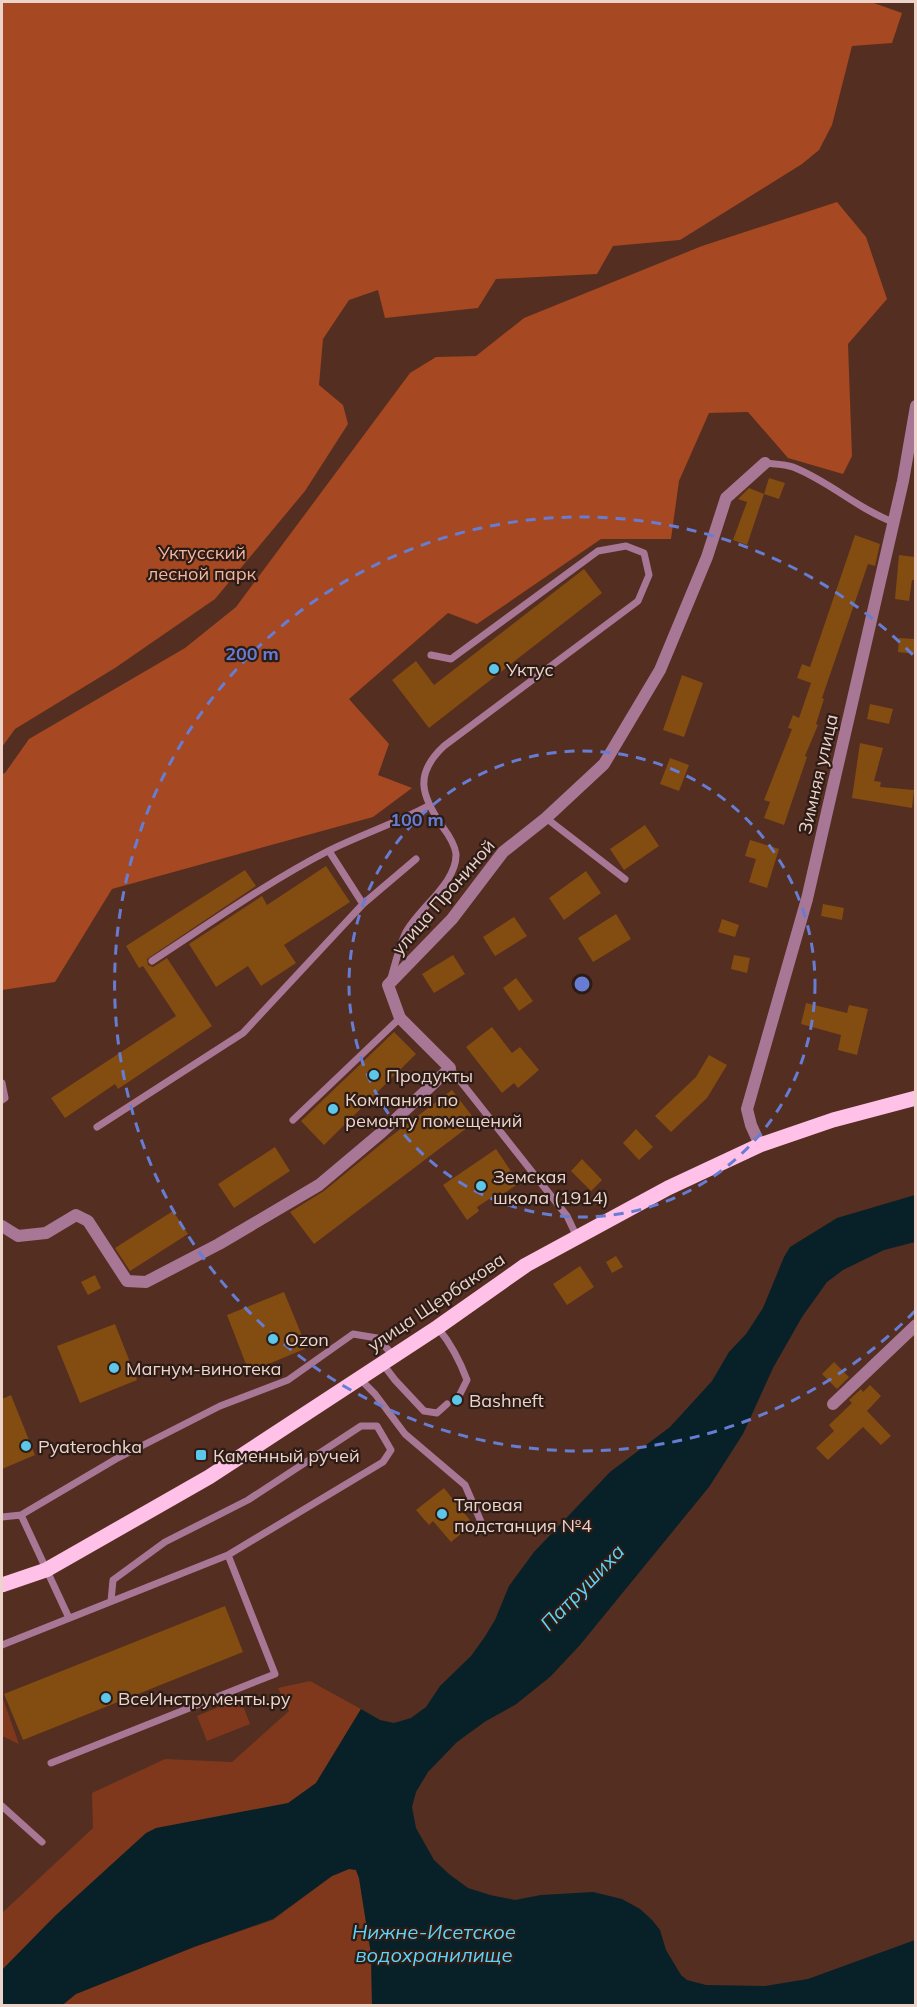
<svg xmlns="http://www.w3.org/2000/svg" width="917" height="2007" viewBox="0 0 917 2007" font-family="Mulish,sans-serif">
<rect width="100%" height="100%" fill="#542e20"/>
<path fill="#7f381c" d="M310,1681L361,1709L316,1783L288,1804L266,1808L56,1915L2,1970V1913L93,1828L92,1793L165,1759L232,1762L289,1711L278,1688Z
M2,1696L19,1744L2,1736Z
M240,1698L250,1724L207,1741L197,1716Z
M349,1869L356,1870L359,1878L371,1954L372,2005L62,2006L76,1994L96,1986L194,1947L273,1920L332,1876Z"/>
<path fill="#a64821" d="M2,2H871L902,13L892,43L852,46L832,125L819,150L802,164L680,240L613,246L597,274L496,279L478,308L385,318L378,290L349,300L323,339L319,385L343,405L348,424L305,491L215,599L115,668L15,729L2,747Z
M837,202L866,237L887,299L848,344L852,456L843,474L788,458L748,412L709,413L679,481L671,539H601L477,624L448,613L349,699L389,744L378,775L412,788L373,817L112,889L55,982L2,990V774L5,773L29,739L185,648L236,607L410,373L436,357L476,356L524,318L702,246Z"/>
<path fill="#082128" d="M915,1195V1242L884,1250L843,1270L827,1282L802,1317L773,1368L743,1434L709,1487L580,1645L550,1677L515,1705L486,1721L457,1742L428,1772L416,1792L412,1807L416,1828L434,1860L449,1874L468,1888L490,1895L515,1900L541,1895L593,1892L622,1899L640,1909L652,1920L660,1930L666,1950L681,1975L687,1980L706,1985L765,1986L808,1979L915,1940V2005H372L371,1954L359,1878L356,1870L349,1869L332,1876L273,1919L194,1947L96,1986L76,1994L62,2005H2V1970L56,1915L146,1833L156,1828L288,1803L316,1783L361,1709L380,1720L394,1723L411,1718L426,1707L440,1686L471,1656L484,1638L495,1620L509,1586L534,1552L610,1472L670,1427L712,1381L729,1352L746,1334L763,1308L784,1257L790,1247L837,1218Z"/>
<path fill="#834c11" d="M769,478L785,483L779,499L764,494Z
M749,488L764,494L747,545L733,540L747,502L738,499Z
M855,535L880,544L875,566L868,564L822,698L824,699L816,724L818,725L805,756L807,757L784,825L764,818L770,802L764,800L792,729L788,728L793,715L799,718L811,683L797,678L802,664L810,667Z
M899,555L915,557V580H912L909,601L895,599Z
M584,569L602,593L429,728L392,680L416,661L434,685Z
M899,638L915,639V654L898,652Z
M682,675L703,683L684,737L663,730Z
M870,704L893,709L889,724L867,719Z
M860,743L883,748L874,781L881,782L880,787L914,790L912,808L852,798Z
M670,758L689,765L679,791L660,784Z
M645,825L659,846L624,870L610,849Z
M750,840L779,849L767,888L749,882L756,859L745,856Z
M326,866L350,902L284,945L296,963L261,986L248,966L216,987L189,944L262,896L267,905Z
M245,870L256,886L147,959L148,965L153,967L167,958L212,1026L118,1089L115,1084L65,1118L51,1098L176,1016L143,966L139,968L126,946Z
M586,871L601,893L564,920L549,898Z
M823,904L844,908L842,920L821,916Z
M616,914L631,939L593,962L578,938Z
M514,917L527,936L495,956L483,937Z
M722,919L739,925L735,937L718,932Z
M453,955L465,974L434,993L422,974Z
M734,955L750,958L747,973L731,969Z
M516,978L533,1001L519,1011L503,988Z
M806,1003L847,1013L849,1005L868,1009L857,1055L838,1050L841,1035L801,1024Z
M492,1027L512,1053L520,1047L539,1070L518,1088L514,1083L502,1093L466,1047Z
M394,1032L416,1054L324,1145L301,1121Z
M709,1055L727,1065L707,1098L671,1132L655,1116L696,1077Z
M452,1090L476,1121L314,1244L290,1212L324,1191L386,1140Z
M636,1129L653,1147L639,1160L623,1143Z
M275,1147L290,1171L234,1208L218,1184Z
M496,1149L519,1183L502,1195L500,1192L477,1207L479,1211L467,1220L443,1185Z
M582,1159L602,1180L591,1191L571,1171Z
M173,1211L188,1234L130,1271L115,1248Z
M616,1256L623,1267L612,1273L606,1262Z
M580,1266L594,1287L567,1305L553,1284Z
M95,1275L101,1288L88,1295L81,1282Z
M284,1292L307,1348L249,1372L227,1315Z
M115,1324L137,1380L80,1403L57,1346Z
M834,1362L849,1377L837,1389L822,1374Z
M870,1385L881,1396L867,1411L891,1436L881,1445L863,1427L828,1460L816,1448L834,1431L829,1425L852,1403L849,1400L861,1389L863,1392Z
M11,1395L35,1455L2,1469V1399Z
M444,1488L473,1524L451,1542L433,1521L429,1525L416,1510Z
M225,1606L243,1652L23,1740L4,1694Z"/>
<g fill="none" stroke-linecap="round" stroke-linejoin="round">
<path stroke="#a87796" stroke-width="7" d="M765,463C774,464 785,464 793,467C829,481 858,509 893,522
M546,818L625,879
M329,851L363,904
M152,961C209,924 266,883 328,851C360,835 396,823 428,806
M391,978C395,964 399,948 405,934C417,909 457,884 456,854C455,844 448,834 442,826C421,795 414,774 444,746L638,601L649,575L644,553L626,546L598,551L451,659L431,655
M450,1068L567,1216L577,1237
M2,1083L5,1098L2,1100
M293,1120L400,1018
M97,1127L243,1033L363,904L416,859
M438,1328C451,1344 460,1361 467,1380L460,1394
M382,1363L395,1380L424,1411L437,1413L447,1404
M359,1378L375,1394L405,1434L465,1485L482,1524
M21,1515L69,1618
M2,1517L21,1515L116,1459L220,1406L288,1380L353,1334L377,1338L393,1355
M2,1645L228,1555L383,1462L391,1450L377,1426H361L248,1500L165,1542L113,1580L111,1601
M51,1763L275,1674L228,1555
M2,1806L42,1842"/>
<path stroke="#a87796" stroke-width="12" d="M760,1145L751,1125L747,1109L807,899L903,481L916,406
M2,1226L18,1236L46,1233L76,1215L88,1221L127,1281L146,1282L219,1244L319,1185L382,1132L450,1068L400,1018L388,985L452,919L503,852L546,818L604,764L660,670L707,557L726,498L765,463
M833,1404L916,1325"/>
<path stroke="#ffc1e8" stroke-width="15" d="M2,1585L46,1570L209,1477L438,1327L526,1265L668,1188L760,1145L833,1120L916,1098"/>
</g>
<g fill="none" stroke="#667dd3" stroke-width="3" stroke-dasharray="10 8">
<circle cx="582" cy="984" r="233"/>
<path d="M915 1311A467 467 0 1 1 915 657"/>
</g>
<g fill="#5cc7e8" stroke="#2d1c16" stroke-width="2">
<circle cx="494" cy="669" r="6"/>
<circle cx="374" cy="1075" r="6"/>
<circle cx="333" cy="1109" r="6"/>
<circle cx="481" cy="1186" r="6"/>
<circle cx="273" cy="1339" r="6"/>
<circle cx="114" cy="1368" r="6"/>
<circle cx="457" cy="1400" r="6"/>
<circle cx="26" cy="1446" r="6"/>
<rect x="195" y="1449" width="12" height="12" rx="3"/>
<circle cx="442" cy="1514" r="6"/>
<circle cx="106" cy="1698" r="6"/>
</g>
<g text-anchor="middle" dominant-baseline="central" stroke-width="4.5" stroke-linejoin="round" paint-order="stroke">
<g font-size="18" fill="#f4b69f" stroke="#2d1c16">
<text x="202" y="552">Уктусский<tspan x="202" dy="21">лесной парк</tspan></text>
</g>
<g font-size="18" fill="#edd4cb" stroke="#2d1c16" text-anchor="start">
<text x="506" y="669">Уктус</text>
<text x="386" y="1075">Продукты</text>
<text x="345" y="1099">Компания по<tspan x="345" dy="21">ремонту помещений</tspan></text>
<text x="493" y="1176">Земская<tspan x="493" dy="21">школа (1914)</tspan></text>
<text x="285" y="1339">Ozon</text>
<text x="126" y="1368">Магнум-винотека</text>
<text x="469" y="1400">Bashneft</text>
<text x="38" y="1446">Pyaterochka</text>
<text x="213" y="1455">Каменный ручей</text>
<text x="454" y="1504">Тяговая<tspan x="454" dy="21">подстанция №4</tspan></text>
<text x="118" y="1698">ВсеИнструменты.ру</text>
</g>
<g font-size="18" fill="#edd4cb" stroke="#2d1c16">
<text transform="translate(818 774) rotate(-77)">Зимняя улица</text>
<text transform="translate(443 897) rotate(-49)">улица Прониной</text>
<text transform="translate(436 1302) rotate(-34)">улица Щербакова</text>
</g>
<g font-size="20" font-style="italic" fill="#5bd5f9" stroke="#2d1c16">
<text transform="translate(582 1587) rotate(-46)">Патрушиха</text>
<text x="434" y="1931">Нижне-Исетское<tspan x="434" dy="23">водохранилище</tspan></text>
</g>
</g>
<circle cx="582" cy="984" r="9" fill="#667dd3" stroke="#2d1c16" stroke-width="3"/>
<g font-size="18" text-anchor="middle" font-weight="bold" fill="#667dd3" stroke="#2d1c16" stroke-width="4.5" stroke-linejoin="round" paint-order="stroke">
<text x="252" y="660">200 m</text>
<text x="417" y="826">100 m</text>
</g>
<rect width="917" height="2007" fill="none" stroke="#edd4cb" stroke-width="6"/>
</svg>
